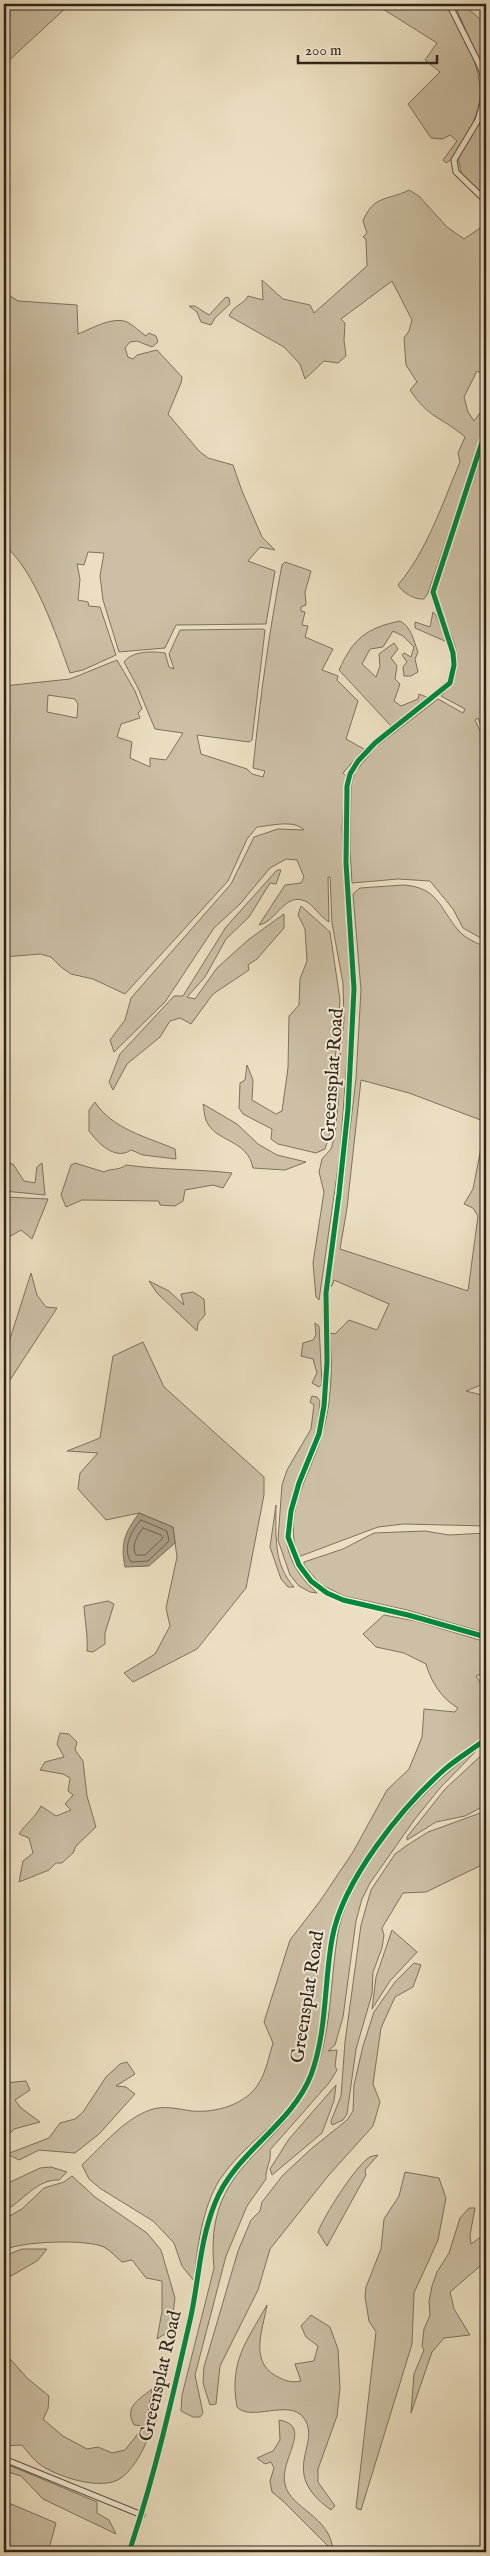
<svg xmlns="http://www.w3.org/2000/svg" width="490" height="2556" viewBox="0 0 490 2556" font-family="'IM FELL English',serif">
<rect width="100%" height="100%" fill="#ecdfc1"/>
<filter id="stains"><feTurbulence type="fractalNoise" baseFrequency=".004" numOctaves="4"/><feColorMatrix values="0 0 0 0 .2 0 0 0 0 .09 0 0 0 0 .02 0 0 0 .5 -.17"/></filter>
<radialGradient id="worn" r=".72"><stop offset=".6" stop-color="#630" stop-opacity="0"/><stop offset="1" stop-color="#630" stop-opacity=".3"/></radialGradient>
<path fill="#ccbfa5" stroke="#7c7260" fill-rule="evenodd" d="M4,4H70L4,65Z
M375,4H446C455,15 460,28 466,41C490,93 482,113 452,159L446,163L443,160L457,141L450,135L443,139L431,138L408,104L440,72L425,60L437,43Z
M454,4L467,8L486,24V75Z
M479,123L486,126V197L462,176L458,157Z
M409,190L419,196L447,227L464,239L486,224V375L477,371L464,397L468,412L474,421L480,413L486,412V424L428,593L424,599C415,600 403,593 398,585C428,549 442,504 460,462L458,453L465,437C442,417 429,419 410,390L417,382L406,365L404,338L409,331L412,320L392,281L341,319L345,323L344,340L346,356L338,363L324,361L305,379L300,364L284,347L229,316C235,303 243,306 248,296L263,300L262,280L283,299L310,305L314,313L367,266L366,239L363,237L367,233L363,221C374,194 388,201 409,190Z
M4,292L18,301L77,305L78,334C91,329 112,316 127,322C133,325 140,332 146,336L149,333L156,336L158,342L152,347L137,341L130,342L125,348L128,357L133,359L137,355L157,350L182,377L181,383L168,414L199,451L208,458L233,465L242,491L262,537L275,550L260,547L248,561L275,571L266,624L176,625L165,648L119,652L103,600L100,576L104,553L88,552L84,565L77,564L80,579L78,600L88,602L89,606L100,607L116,655L83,670L70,673C56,635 35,570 4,545Z
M226,297L229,298L230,304L215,318L211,325L201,322L197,312L189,306H195L209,315Z
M486,443V724L481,727L478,718L475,720L480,731L486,728V777L483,775L481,782L486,779V941L463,928L453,909L430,881L398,879L352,883L350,849L351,785L355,772L376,747L438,699L463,713L465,709L441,696C445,691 451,687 453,681C468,648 439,622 436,591Z
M285,562L311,571L305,592L306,605L301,607V611L305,612L302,625L308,626L305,637L333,649L322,670L338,676L337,680L358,701L346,739L364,749L343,773L346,776L342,827L352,989L340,1154L319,1300L316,1297L313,1263L324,1192L319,1172L322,1159L331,1149L335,1135L339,1094L336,1087L344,1020L343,983L332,923L330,877H328L329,922C320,917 314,905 305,901C285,892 276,922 259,925L285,885L301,883L304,877L297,860L286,859L270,868L240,904L214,928L165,1002L114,1052L110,1040L125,1020L131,998L231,884L254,837L278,829L304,830C293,819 271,826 257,827L247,839L228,881L125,994L93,979L71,974L61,967L51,957L40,954L4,957V686L70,679L117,660L135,691L142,709L138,713L140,718L121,724L117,737L132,742L130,758L150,767V758L166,760L183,733L155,729L138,688L124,662C132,651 151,651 165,653L169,667L174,669L169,654L180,630L263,629L265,630L252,740L249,742L197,735L201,754L247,769L252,774L263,777L265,771L253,768C260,699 269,632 282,565ZM48,695L75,699L78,704L77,718L47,712Z
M433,612L436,615L447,642L415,628V622L430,627Z
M400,621C412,628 413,639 418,652L415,659L418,672L411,676H404L403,667L407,662L402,655L404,653L411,657L414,647L403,636L393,631L383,647L370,649L362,664L376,677L380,666L379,654L394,643L398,649L391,658L397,666L395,679L400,684L394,701L401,706L418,699L419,694L429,698L391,726L339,670C353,639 366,628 400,621Z
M277,870H281L276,884L270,883L249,917L226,939L205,977L187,997L195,999L217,968L248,940L284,914V928L257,959L248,965L249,970L213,994L191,1024L180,1018L170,1021L160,1037L127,1064L113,1090L109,1082L120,1054L174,996H183L226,927Z
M404,885C439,888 439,908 459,931C466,939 477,943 486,947V1383L466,1391L486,1396V1526L404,1524L378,1527L298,1557C284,1514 304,1486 318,1447C331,1412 334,1369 329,1333L335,1334L349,1320L377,1330L389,1304L334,1280L332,1286L328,1287L341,1203L356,1079L361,990L353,894L360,888ZM361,1080L409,1093L486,1122L473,1189L464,1204L473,1208L478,1216L468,1291L340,1249L347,1208Z
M301,906L330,932L340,1000L329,1137L325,1149L316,1153L278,1144L271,1139L272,1129L243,1114L239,1108L240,1083L245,1080L247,1065L253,1080L252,1100L276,1114L282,1111L288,1068L289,1016L299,1005L300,979L307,961L305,929L298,915Z
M95,1102C112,1129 147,1137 175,1149L176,1159L143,1155L131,1150C115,1161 98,1143 89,1131V1110Z
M203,1104L237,1124L258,1144L277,1155L306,1162L285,1170L253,1168C247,1138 215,1143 206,1120C204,1115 204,1108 203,1104Z
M4,1163L13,1164L24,1181L35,1183L37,1167L42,1163L45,1195L4,1191Z
M75,1163L104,1172C111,1168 118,1171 126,1165C161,1170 197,1169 232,1173L223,1188L213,1185L185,1190L183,1201L175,1206L160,1205L159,1201L82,1200L66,1207L61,1195L71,1165Z
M4,1197L48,1199L32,1239L21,1230L4,1240Z
M31,1273L37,1295L46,1307L57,1308L8,1383L9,1342Z
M149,1281L169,1291L184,1305L181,1294L193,1292L204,1299L205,1315L198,1323L197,1331L157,1293Z
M315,1323L319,1326L322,1384L319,1387L312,1383L317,1373L313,1359L301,1356L303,1343L313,1340L316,1335Z
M143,1342L164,1387L264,1477V1495L246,1588L197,1649L133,1682L124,1673L155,1654L170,1626L166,1608L177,1557L173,1527L139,1513L106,1520L78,1489L80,1473L98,1453L67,1451L100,1438L113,1356Z
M312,1396L317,1397L320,1401C319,1412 319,1425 315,1435C297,1494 259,1541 317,1593L310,1592L299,1586L290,1575L278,1540L282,1485L287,1470L311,1429L314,1405L310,1402Z
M276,1505C276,1534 273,1564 294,1587H288L281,1579L270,1547Z
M425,1531L449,1535L486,1533V1633L407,1610L344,1596L320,1584L304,1565V1562L343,1549L374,1533Z
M108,1601L114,1604L105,1633V1644L93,1652L87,1651C88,1635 85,1622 84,1606Z
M384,1615L416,1621L486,1642V1672L476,1676L485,1690L486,1687V1735C422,1783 341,1861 328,1944C321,1989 323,2050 301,2089C280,2124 242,2146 220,2179C202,2208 197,2248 194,2281L182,2266L174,2243L153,2221L101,2189L89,2179L82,2165C102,2146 124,2119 150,2110C163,2105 178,2109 192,2111C215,2113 246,2105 259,2083C266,2072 269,2056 273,2043L264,2022L290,1940L320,1901L353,1852L387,1790L409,1769L422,1737L424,1709L455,1712L458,1708C442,1699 431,1682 426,1664L404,1653L376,1647L363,1634Z
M60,1733L69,1734L77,1742L75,1750L83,1761L87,1796L96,1827L76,1846L73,1853L62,1863H56L49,1870L19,1882L23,1861L33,1853L29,1838L19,1834C26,1823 35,1818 41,1806L56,1816L71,1810L65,1804L73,1795L68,1791L70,1778L63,1774L40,1770L45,1762L64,1757L57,1744Z
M477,1750L440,1788L415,1819L370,1883L362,1899L356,1921L343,2017L335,2045L328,2051L337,2050L335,2066L337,2070L329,2083L270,2150C272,2160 265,2169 266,2179L247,2206L226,2256L195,2375L203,2413L200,2417H193L181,2411L182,2395L214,2268C204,2165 274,2158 311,2082C332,2039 330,1980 338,1933C349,1870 425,1785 477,1750Z
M486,1751V1805L465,1816L436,1822L407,1840V1837L445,1789Z
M486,1811V1863L426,1892L403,1893L382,1928L384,1935L382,1948L373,1972L372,1994L356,2049L347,2114L343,2120L332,2125L331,2121L341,2096L345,2042L361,1925L371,1890L395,1854L406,1846L428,1832Z
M392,1930L417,1952L390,1981L372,2009L376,1977Z
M414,1963L421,1965L413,1987L395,1997L381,2028L373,2084L380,2102L373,2126L328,2176L270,2249L258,2290L220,2366L216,2404L210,2405L203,2383L204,2367L238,2251L251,2220L260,2211L262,2202L283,2175L311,2149L347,2120L353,2111L354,2085L363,2046L374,2012L395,1982Z
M127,2062L135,2074L116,2086L126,2087L135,2094L99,2134L75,2153L39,2150L19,2160L7,2154L49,2138L60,2123L75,2119L83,2112L106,2077L120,2064Z
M26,2081L30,2090L15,2100L21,2108L40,2122L14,2129L4,2140V2083Z
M336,2085L334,2101L322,2133L272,2175L270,2169L289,2139Z
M378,2155L365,2170L366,2175L327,2246L318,2232C325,2214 352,2172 367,2159C370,2156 373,2156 378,2155Z
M51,2167L67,2172L59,2180C36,2179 24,2201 4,2211V2185L40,2168Z
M405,2172L439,2178L446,2198L438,2240L414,2293L412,2344L361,2510L356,2508L376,2332L369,2321L365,2297L366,2287L381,2249L384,2219L399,2196Z
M72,2176L95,2197L147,2233L161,2250L175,2298L171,2330L157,2339L162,2311V2281L146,2278L132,2260L122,2262C117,2258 111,2251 104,2247C87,2239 22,2241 4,2250V2219L22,2209L44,2188L64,2182Z
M469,2208H475L470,2235L471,2244L482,2236L484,2249L486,2246V2261L450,2292L454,2309L470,2335L444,2338L432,2352L411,2413L414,2374L424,2350L422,2346L424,2329L430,2315L429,2301L432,2286L437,2272L449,2253L460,2218Z
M22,2249H47L37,2261L4,2280V2256Z
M267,2305C263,2329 249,2361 276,2376C286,2381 290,2383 301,2381L295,2364L314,2361L318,2346L306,2337L301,2326L311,2315L330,2327L338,2349L340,2388L337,2416L318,2469V2482L335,2506L331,2510C276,2471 324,2444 303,2417C289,2399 250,2422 237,2407C229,2362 246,2342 267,2305Z
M4,2352L27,2378L49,2396L48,2409L43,2419L63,2436L87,2449L98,2447L112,2453L125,2450L144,2426L134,2425C124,2407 138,2400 152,2389L148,2412L157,2419C147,2439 139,2465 121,2478C102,2492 54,2476 38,2463C32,2458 27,2451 22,2445L4,2446V2401L10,2395L4,2381Z
M279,2420C314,2426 279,2459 285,2484C290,2509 331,2516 333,2551L283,2501L272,2492L270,2481L274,2468L271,2462L265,2464L257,2458L273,2451L280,2440Z
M4,2463L97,2502V2513L109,2520L116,2534L43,2499L21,2476L8,2472L6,2477L4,2476Z
M4,2501L56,2523L48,2552H4Z"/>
<path fill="#ab9f88" stroke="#796e5c" d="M139,1513L173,1527L175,1543L149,1566L125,1567C120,1542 125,1533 139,1513Z"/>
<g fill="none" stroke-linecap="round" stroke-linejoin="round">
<path stroke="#6c6251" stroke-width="1" d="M141,1520L167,1531L169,1541L148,1561L131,1562C122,1548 131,1531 141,1520Z
M143,1528L161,1535L163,1538L145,1555H136C131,1547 137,1535 143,1528Z"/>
<g stroke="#5d5344" stroke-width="7">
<path id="minor" d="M449,4L480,66L486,84V93L478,120L454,160L456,172L486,201
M486,430L433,592L453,653L454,665L450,683L375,743L358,761L350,774L347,786L346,863L354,989L348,1109L339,1194L326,1293L327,1362L324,1406L319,1434L299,1483L291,1511L288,1537L299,1565L311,1581L327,1593L343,1600L408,1615L486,1637
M4,2459L142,2515
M129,2552C155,2475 173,2395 191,2316C199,2278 200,2240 215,2203C235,2152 291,2126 311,2075C327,2032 324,1984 332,1939C342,1881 402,1807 445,1769C458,1758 473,1749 486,1739"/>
</g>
<use href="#minor" stroke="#f3ead7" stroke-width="5"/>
<path stroke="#2d241a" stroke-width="1" stroke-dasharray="9 9" stroke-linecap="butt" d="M481,4L486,8"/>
<g stroke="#f3ead7" stroke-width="8">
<path id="cycleway" d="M486,430L433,592L453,653L454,665L450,683L375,743L358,761L350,774L347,786L346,863L354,989L348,1109L339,1194L326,1293L327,1362L324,1406L319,1434L299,1483L291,1511L288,1537L299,1565L311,1581L327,1593L343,1600L408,1615L486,1637
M129,2552C155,2475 173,2395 191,2316C199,2278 200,2240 215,2203C235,2152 291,2126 311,2075C327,2032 324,1984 332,1939C342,1881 402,1807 445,1769C458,1758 473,1749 486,1739"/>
</g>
<use href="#cycleway" stroke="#00873e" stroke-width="5"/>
</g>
<g text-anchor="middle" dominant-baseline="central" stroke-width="4" stroke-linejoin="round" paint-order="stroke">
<g font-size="19" fill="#2d241a" stroke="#f3ead7">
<text transform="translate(333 1075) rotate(-86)">Greensplat Road</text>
<text transform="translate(308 1997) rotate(-81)">Greensplat Road</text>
<text transform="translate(161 2376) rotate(-77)">Greensplat Road</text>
</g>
</g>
<rect width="490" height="2556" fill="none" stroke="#ecdfc1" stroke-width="20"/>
<rect x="5" y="5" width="480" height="2546" fill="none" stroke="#2d241a" stroke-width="2.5"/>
<rect x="10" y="10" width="470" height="2536" fill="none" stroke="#2d241a"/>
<path d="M298 55v8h139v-8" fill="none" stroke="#2d241a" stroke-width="2.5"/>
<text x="305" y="55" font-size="15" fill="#2d241a" stroke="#f3ead7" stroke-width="4" paint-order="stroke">200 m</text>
<rect width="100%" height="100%" filter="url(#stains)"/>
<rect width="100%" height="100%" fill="url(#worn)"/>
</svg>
